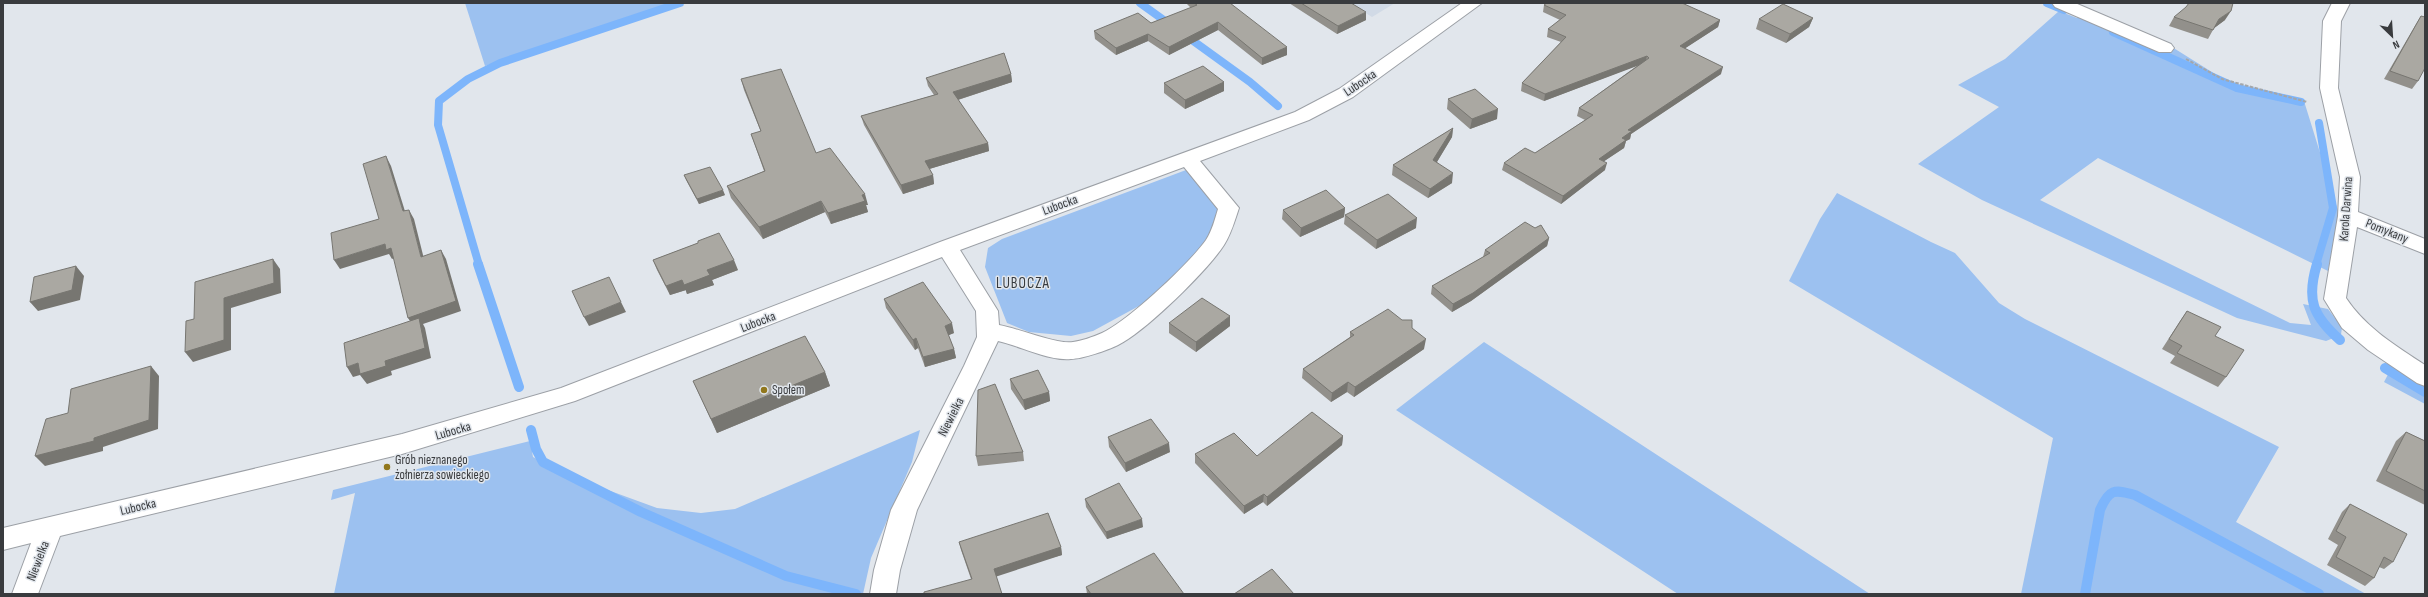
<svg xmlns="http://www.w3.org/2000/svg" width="2428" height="597" viewBox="0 0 2428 597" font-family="'Sofia Sans Condensed',sans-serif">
<rect width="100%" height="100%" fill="#e1e6ec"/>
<path fill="#d1dae6" d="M1350,3H1395L1372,17Z"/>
<path fill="#9cc1f0" d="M465,3H672L485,66Z
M2086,8L2172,47L2231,84L2304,101L2339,214L2328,271L2098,158L2040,200L2290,323L2311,325L2303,304L2328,309L2342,327L2341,335L2326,341L2237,318L1982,200L1918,164L1999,107L1958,85L2005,59L2059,11L2077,18Z
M1194,167L1229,208L1211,247L1172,288L1093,331L1071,336L1029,332L1007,323L985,267L988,248L1002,239Z
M1837,193L1931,242L1955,253L1999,303L2025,319L2279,447L2236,522L2366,594H2021L2053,438L1789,281L1820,219Z
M1484,342L1870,594H1678L1396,410Z
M2393,365L2425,387V404L2384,382Z
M920,430L912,462L871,558L863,594H334L355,493L331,500L333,490L530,441L533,457L575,478L657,508L701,513L735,509Z"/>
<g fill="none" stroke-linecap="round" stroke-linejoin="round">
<path stroke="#7db5fb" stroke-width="8" d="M1140,3L1172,26
M2047,3L2064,10
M2113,32L2237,88L2301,102
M1185,35L1250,82L1278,106
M479,265L438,125L439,101L468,79L500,63L680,3
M2316,265L2333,208L2319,123"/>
<path stroke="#7db5fb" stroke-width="10" d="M478,264L519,387
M2317,264C2306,300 2313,316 2340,340
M2385,368L2425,392
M531,430L536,449L543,462L641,512L786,576L856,594
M2085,594L2100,510C2109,489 2114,489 2135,495L2319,594"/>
<g stroke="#9ca0a6" stroke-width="2">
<path id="minor" d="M1462,3H1482L1353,97L1309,120L1200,161L1239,208C1235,220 1231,234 1224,245C1207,271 1146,331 1118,345C1108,350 1082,359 1071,359C1047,361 1021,346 998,341L917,510L900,570L896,594H870L874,570L891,510L964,366L977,337L976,311L942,257L575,401L402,454L60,536L38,594H12L31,543L3,550V528L402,434L561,388L940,242L1295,112L1339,89ZM1184,167L1218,209C1215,219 1212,231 1206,240C1189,264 1128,321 1102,333C1093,337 1081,341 1073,342C1058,345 1017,328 999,325L998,311L960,250Z
M2052,3H2075L2171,44L2174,48L2171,52H2159L2055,7Z
M2332,3H2350L2341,21L2338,88L2360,177L2358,212L2425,239V254L2357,227L2346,298C2366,328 2396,346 2425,365V386L2417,383L2368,350L2342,328L2324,299L2338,216L2340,177L2320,88L2323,21Z"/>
</g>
<path stroke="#a3a7ac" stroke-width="2" stroke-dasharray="3.5 1.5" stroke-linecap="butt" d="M2186,59L2222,79L2307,102"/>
<use href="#minor" fill="#fff" fill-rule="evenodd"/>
</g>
<path fill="#92908b" d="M1186,3H1230L1287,55L1262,65L1218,30L1169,55L1148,41L1116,55L1095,39L1094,31L1151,23L1191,8Z
M1289,3H1351L1366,20L1337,34Z
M1544,5L1720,20L1718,27L1685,48L1721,74L1631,134L1630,139L1626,141L1624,148L1604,161L1605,170L1561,204L1502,170L1504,163L1535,153L1585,120L1577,116L1579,108L1638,65L1544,101L1521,91L1522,83L1561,42L1547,37L1548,29L1560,20L1543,12Z
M2421,16L2418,81L2412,89L2384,79L2416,24Z
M2174,17L2225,20L2214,28L2208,39L2169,26Z
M1813,18L1809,27L1786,43L1756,29L1759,19Z
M1011,74L1012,82L958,100L988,143L989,151L929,169L933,175L934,184L903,194L864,125L861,116L934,95L928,86L926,78Z
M741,79L868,205H866L868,212L831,224L825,212L763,239L731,198L727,186L764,171L751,134L761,132L744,90Z
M1224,82V91L1185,109L1164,93V83Z
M1448,99L1497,119L1470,129L1447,109Z
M1453,128L1452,137L1437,162L1452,183L1428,198L1392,175L1393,165Z
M684,175L725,195L699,204L686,180Z
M1345,208L1344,217L1300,237L1282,219L1283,210Z
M1345,215L1416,228L1376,249L1344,224Z
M1549,238L1547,246L1471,301L1452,312L1431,294L1432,286L1483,257L1485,250Z
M698,243L738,270L712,280L714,285L687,294L686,290L670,295L657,270L653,260Z
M884,299L954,333L948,335L954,349L956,358L925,367L918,348L915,350L886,308Z
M2187,311L2215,336L2226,377L2218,387L2170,363L2175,356L2162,349L2180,321Z
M1169,323L1230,326L1196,352L1169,333Z
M1412,328L1424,349L1354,397L1347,392L1331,402L1302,378L1303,369L1350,337V332Z
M825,372L830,386L717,433L693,381Z
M1010,379L1049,392L1050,401L1025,410L1011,389Z
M2406,432L2425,441V505L2376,481L2396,441Z
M1343,436L1342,445L1267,506L1263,502L1244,514L1195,463V454L1257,456Z
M1108,437L1170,452L1126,472L1109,447Z
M1023,452L1024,461L978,466L976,456Z
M1085,499L1143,527L1107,539L1086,507Z
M2350,504L2393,562L2384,569L2379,567L2374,578L2365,586L2327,565L2338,545L2328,539L2342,512Z
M959,542L1061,547L1062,555L971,579L961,550Z
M1086,587L1184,594H1087Z"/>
<path fill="#777671" d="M2231,11L2225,20L2213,29L2219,19Z
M1366,12V20L1337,34L1338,26Z
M1813,18L1809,27L1786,43L1790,34Z
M1720,20L1718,27L1678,53L1680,46Z
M1218,22V30L1169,55V47Z
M1148,34V41L1116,55V48Z
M1287,47V55L1262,65V58Z
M1647,56L1645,63L1544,101L1545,94Z
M1723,67L1721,74L1631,134L1630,139L1626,141L1624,148L1597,166L1599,159L1622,138L1628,130Z
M1011,74L1012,82L954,101L953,92Z
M1224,82V91L1185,109V100Z
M1498,109L1497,119L1470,129L1472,119Z
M1453,128L1452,137L1432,170L1433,160Z
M988,143L989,151L926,170L925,161Z
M386,156L391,166L408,221L403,211Z
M1607,163L1605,170L1561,204L1563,196Z
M1453,173L1452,183L1428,198L1430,189Z
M933,175L934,184L903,194L901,185Z
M723,190L725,195L699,204L697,199Z
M865,194L868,205H866L868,212L831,224L828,213L862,195Z
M821,201L825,212L763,239L759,227Z
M1345,208L1344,217L1300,237L1301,228Z
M409,210L414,219L426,267L421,257Z
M1417,218L1416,228L1376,249L1377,240Z
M1549,238L1547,246L1471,301L1452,312L1453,304Z
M385,244L391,248L397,257L392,259L389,254L340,269L334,260Z
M441,250L446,259L461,311L423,324L425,328L431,358L391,371L392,375L367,384L360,375L353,377L347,367L358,363L385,361L414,327L408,318Z
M273,259L280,269L281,293L231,308V350L193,362L185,352L224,298Z
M734,260L738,270L712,280L714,285L687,294L684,285L707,270Z
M76,266L84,276L80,300L38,311L30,302Z
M682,280L686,290L670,295L666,286Z
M621,302L626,312L589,326L584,317Z
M1230,316V326L1196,352V342Z
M952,323L954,333L947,336L945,326Z
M916,338L918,348L915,350L913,340Z
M1426,339L1424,349L1354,397L1355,387Z
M954,349L956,358L925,367L923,357Z
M151,366L159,376L158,429L103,447V451L45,466L35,456L94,438Z
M825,372L830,386L717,433L711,419Z
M1348,382L1347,392L1331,402L1332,393Z
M1049,392L1050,401L1025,410L1023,400Z
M1343,436L1342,445L1267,506V497Z
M1169,443L1170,452L1126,472L1125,463Z
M1264,494L1263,502L1244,514V506Z
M1142,519L1143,527L1107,539L1106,532Z
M1061,547L1062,555L995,577L994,569Z"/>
<path fill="#aaa8a2" stroke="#777671" d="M1194,3H1230L1287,47L1262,58L1218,22L1169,47L1148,34L1116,48L1094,31L1138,13L1151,23L1197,5Z
M1301,3H1351L1366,12L1338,26Z
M1547,3H1682L1720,20L1680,46L1723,67L1628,130L1632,131L1622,138L1626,140L1599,159L1607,163L1563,196L1504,163L1525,148L1535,153L1593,115L1579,108L1649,58L1647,56L1545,94L1522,83L1566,37L1548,29L1566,15L1544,5Z
M2189,3H2233L2231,11L2219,19L2213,30L2174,17L2186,7Z
M1783,4L1813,18L1790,34L1759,19Z
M2421,16L2425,17V68L2418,81L2390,71Z
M1004,53L1011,74L953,92L988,143L925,161L933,175L901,185L861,116L938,94L926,78Z
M1203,66L1224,82L1185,100L1164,83Z
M781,69L816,153L830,148L865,194L862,195L865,201L828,213L821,201L759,227L727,186L765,171L751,134L761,131L741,79Z
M1475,89L1498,109L1472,119L1448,99Z
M1453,128L1433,160L1453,173L1430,189L1393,165Z
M386,156L403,211L409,210L421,257L441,250L456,301L408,318L391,248L386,250L385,244L334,260L331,233L379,219L363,164Z
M710,167L723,190L697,199L684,175Z
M1326,190L1345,208L1301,228L1283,210Z
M1388,194L1417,218L1377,240L1345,215Z
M1525,222L1535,228L1541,225L1549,238L1473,293L1453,304L1432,286L1490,253L1485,250Z
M719,233L734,260L707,270L710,275L684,285L682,280L666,286L653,260L698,243V241Z
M273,259L274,283L224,298V340L185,352L186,321L194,319L195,282Z
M76,266L72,290L30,302L34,277Z
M609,277L621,302L584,317L572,291Z
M923,282L952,323L945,326L954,349L923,357L916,338L913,340L884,299Z
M1202,298L1230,316L1196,342L1169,323Z
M1388,309L1402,320H1412V328L1426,339L1355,387L1348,382L1332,393L1303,369L1354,335L1350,332Z
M2187,311L2221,327L2215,336L2244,350L2226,377L2177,353L2182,346L2169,339Z
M419,318L425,348L385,361L386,366L360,374L358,363L347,367L344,343Z
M805,336L825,372L711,419L693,381Z
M151,366L149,420L94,438V441L35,456L46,419L68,413L71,389Z
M1038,370L1049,392L1023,400L1010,379Z
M995,384L1023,452L976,456L978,390Z
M1312,412L1343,436L1267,497L1264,494L1244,506L1195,454L1234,433L1257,456Z
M1151,419L1169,443L1125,463L1108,437Z
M2406,432L2425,441V491L2386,471Z
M1119,483L1142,519L1106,532L1085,499Z
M2350,504L2407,534L2393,562L2384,557L2374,578L2336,557L2346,537L2336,531Z
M1048,513L1061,547L994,569L1002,594H924V592L972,579L959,542Z
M1154,553L1184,594H1091L1086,587Z
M1272,569L1294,594H1234Z"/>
<g fill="#91771c" stroke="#e1e6ec" stroke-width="1.5">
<circle cx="764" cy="390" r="4"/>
<circle cx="387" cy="467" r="4"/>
</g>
<g text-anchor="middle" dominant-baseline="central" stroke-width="3" stroke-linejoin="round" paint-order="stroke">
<g font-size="13" fill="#393b3e" stroke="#e1e6ec">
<text transform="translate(1360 83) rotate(-34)">Lubocka</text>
<text transform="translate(1060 205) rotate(-20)">Lubocka</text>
<text transform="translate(2346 209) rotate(-86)">Karola Darwina</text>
<text transform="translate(2387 231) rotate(22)">Pomykany</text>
<text transform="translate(758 322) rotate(-21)">Lubocka</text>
<text transform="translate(951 417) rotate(-63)">Niewielka</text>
<text transform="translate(453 431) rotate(-16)">Lubocka</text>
<text transform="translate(138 507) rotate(-13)">Lubocka</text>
<text transform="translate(38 561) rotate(-69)">Niewielka</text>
</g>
<g font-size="13" fill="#393b3e" stroke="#e1e6ec" text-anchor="start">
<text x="772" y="390">Społem</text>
<text x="395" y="460">Grób nieznanego<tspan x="395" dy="15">żołnierza sowieckiego</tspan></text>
</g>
<g font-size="15" letter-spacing="1" fill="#373b40" stroke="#e1e6ec">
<text x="1023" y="283">LUBOCZA</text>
</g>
</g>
<rect width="2428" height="597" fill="none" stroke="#393b3e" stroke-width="8"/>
<g transform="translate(2392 36) rotate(155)" stroke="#e1e6ec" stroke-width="3" paint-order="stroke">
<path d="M0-3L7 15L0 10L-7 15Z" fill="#393b3e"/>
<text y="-6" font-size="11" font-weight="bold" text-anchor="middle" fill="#393b3e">N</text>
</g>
</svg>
